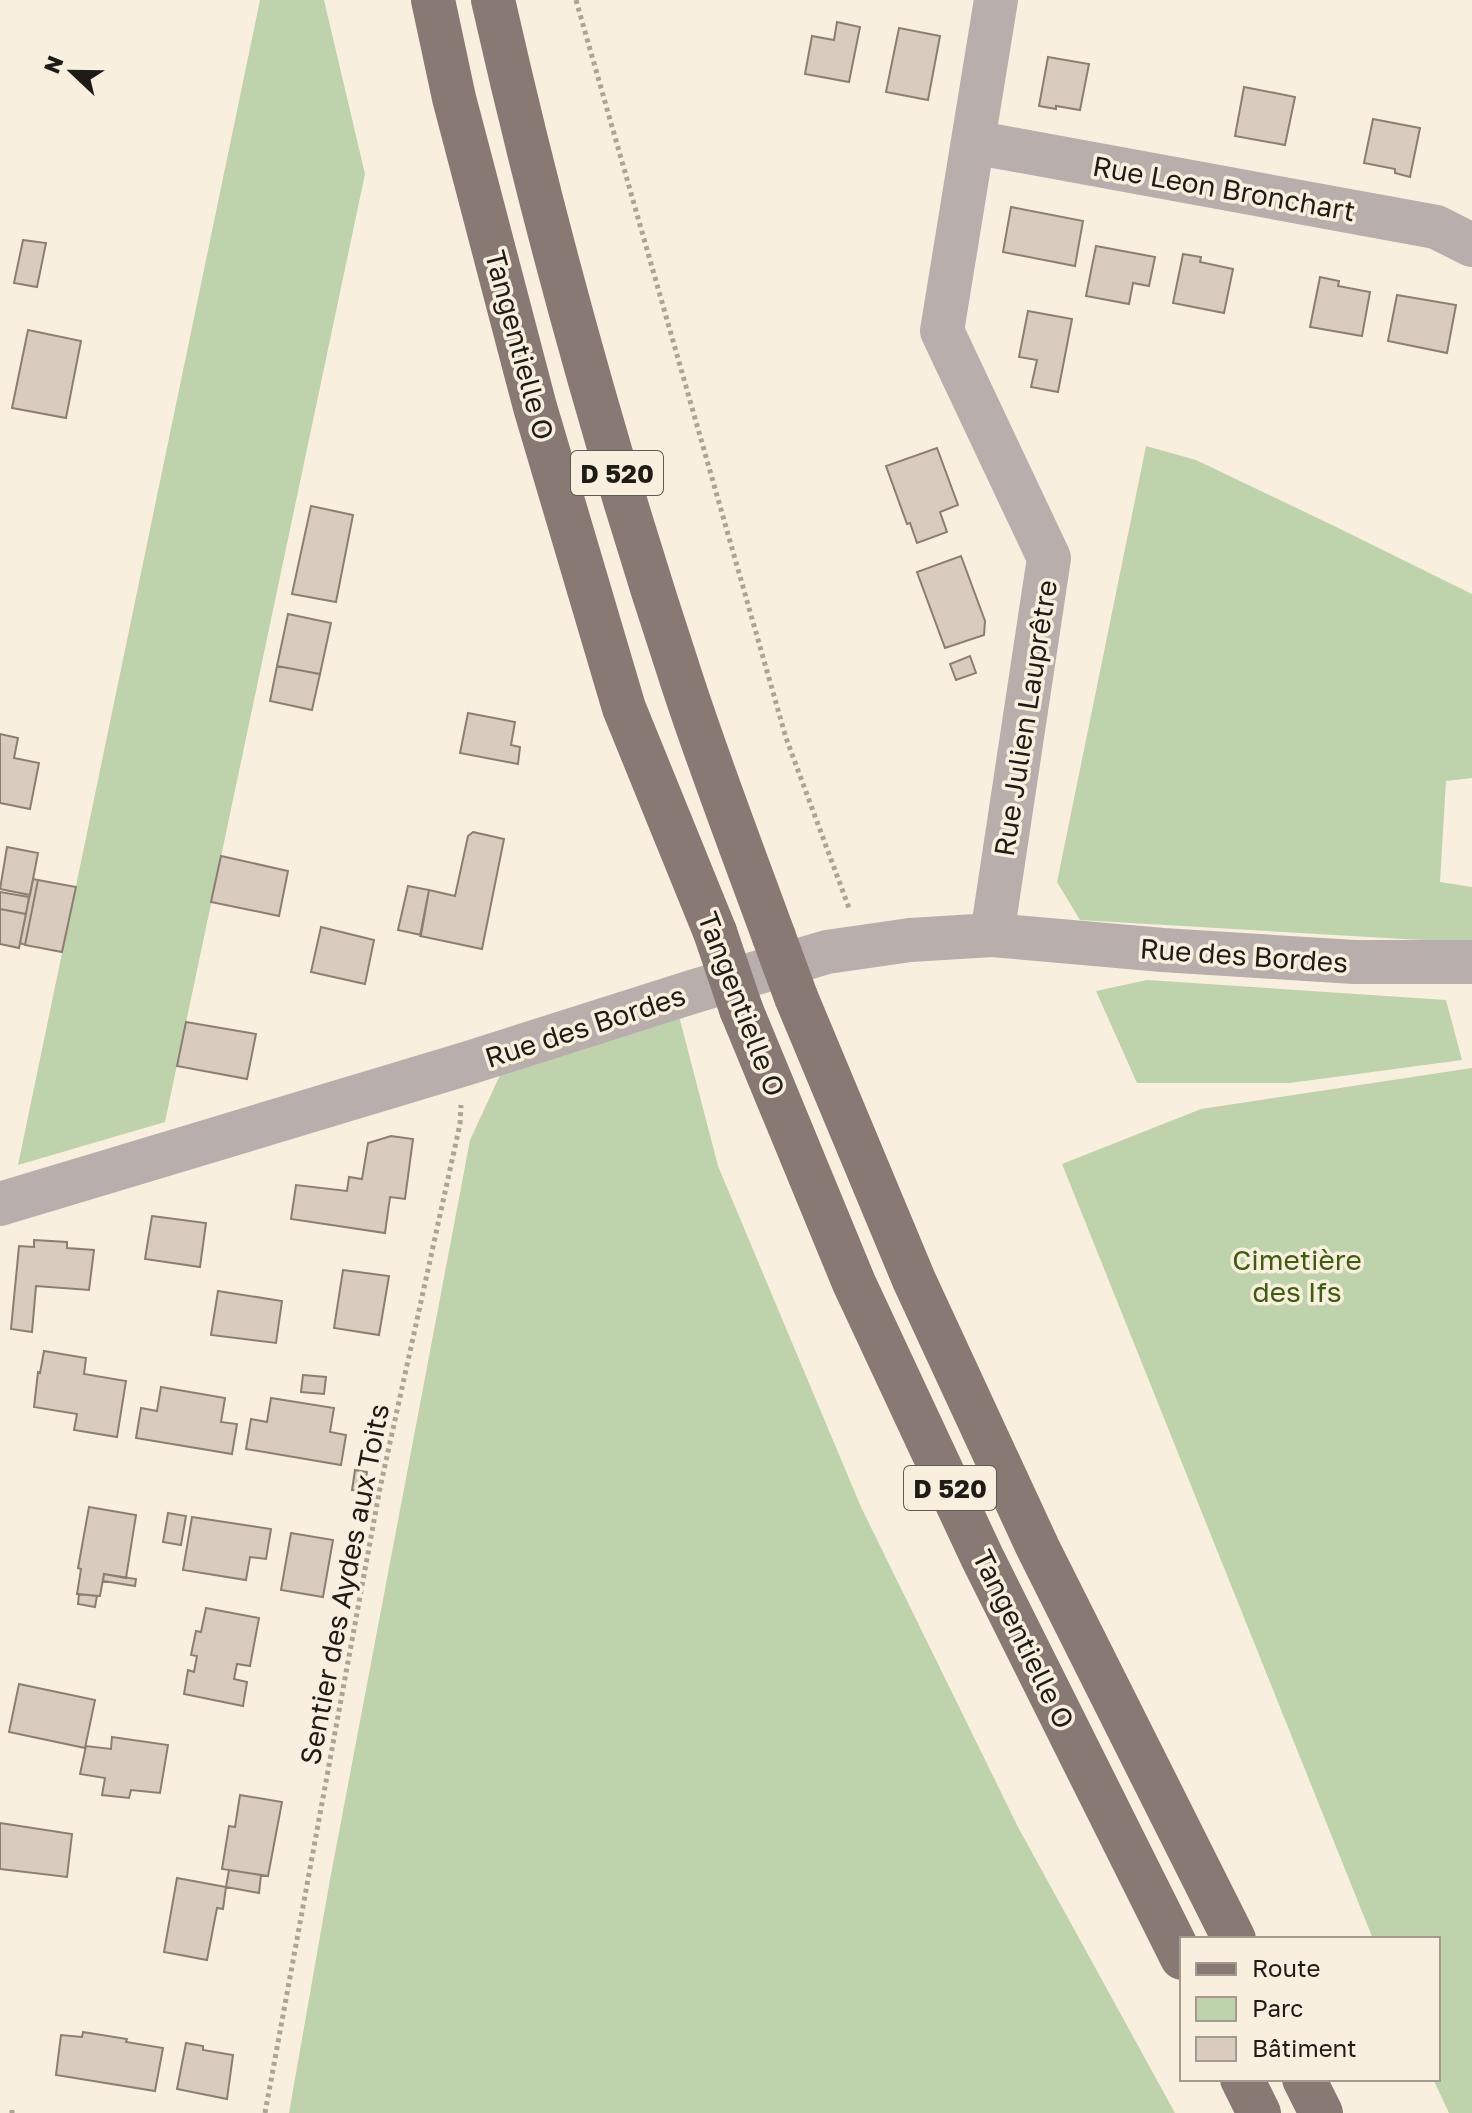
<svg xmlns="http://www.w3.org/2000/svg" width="1472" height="2113" viewBox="0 0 1472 2113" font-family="'Golos Text',sans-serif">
<rect width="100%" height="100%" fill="#f9efde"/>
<path fill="#bed3ac" d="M260,0H324L365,174L165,1122L18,1165Z
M1146,446L1196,460L1330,524L1472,594V778L1446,781L1440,882L1472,887V943L1080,920L1057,882Z
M1147,980L1446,1000L1462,1060L1290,1083H1137L1096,991Z
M679,1016L718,1166L861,1507L1018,1827L1175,2113H289L329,1885L470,1140L501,1073Z
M1472,1068V2113H1449L1433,2079H1438V1939H1373L1062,1164L1201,1109Z"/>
<path fill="#d9cbbe" stroke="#8b7e72" stroke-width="2" d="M837,22L860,27L849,82L805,74L812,36L834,40Z
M899,28L940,36L928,100L886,92Z
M1048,57L1089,64L1080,110L1056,106V109L1039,106Z
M1244,87L1295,97L1285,145L1235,136Z
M1373,119L1420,128L1410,177L1395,173V169L1364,163Z
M1011,207L1083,221L1075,266L1003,252Z
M23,240L46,243L37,287L14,283Z
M1096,246L1155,257L1149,286L1133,283L1129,304L1086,296Z
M1183,254L1201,257L1200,262L1233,269L1224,313L1173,303Z
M1320,277L1339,281L1338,286L1370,292L1362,336L1310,327Z
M1397,295L1456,305L1447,353L1388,341Z
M1028,311L1072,319L1058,392L1031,387L1037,360L1019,357Z
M28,330L81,341L66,418L12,408Z
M937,448L958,505L940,512L947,532L917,543L910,523L907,524L886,466Z
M311,506L353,515L336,602L292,594Z
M961,556L985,621L984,635L945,648L917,572Z
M288,614L331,623L320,674L277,666Z
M970,656L976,673L956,680L950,664Z
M277,666L320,674L312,710L270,701Z
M468,713L515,722L511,745L520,747L518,764L460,753Z
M0,734L18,738L14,758L39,763L30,809L0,803Z
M473,832L504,839L482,949L420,936L429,890L455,896L468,836Z
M7,847L38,853L30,895L0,889Z
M221,856L288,871L279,916L211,902Z
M33,879L38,880L25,945L20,943Z
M38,880L76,887L62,952L25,945Z
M408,886L429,890L421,935L398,930Z
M0,892L29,897L26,914L0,909Z
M0,909L26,914L19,948L0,944Z
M321,927L374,940L365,984L311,972Z
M186,1022L256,1034L247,1079L177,1066Z
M391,1136L413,1139L405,1199L390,1197L385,1233L291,1219L296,1185L347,1191L349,1177L362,1179L368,1143Z
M152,1216L206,1223L200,1267L145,1259Z
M34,1240L67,1242V1248L94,1250L89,1290L36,1286L32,1332L11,1329L19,1246L34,1247Z
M343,1270L389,1276L379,1335L334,1328Z
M218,1291L282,1301L276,1343L211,1335Z
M44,1351L86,1358L84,1374L126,1381L117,1437L74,1430L77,1414L34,1407L38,1372L40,1373Z
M303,1375L326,1377L324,1394L301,1392Z
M161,1387L225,1398L221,1422L237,1424L232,1454L136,1438L141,1408L157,1411Z
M271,1398L334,1408L330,1432L346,1435L341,1465L246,1449L251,1419L267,1422Z
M355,1470L367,1472L363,1491L352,1490Z
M89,1507L136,1515L126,1578L104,1574L100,1596L77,1594L81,1569L78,1568Z
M168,1513L186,1516L181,1545L163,1542Z
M192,1517L271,1529L266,1559L250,1557L246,1580L183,1570Z
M291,1533L333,1540L323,1597L281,1590Z
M104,1574L136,1579L135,1586L103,1581Z
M79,1594L97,1596L95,1607L78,1604Z
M206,1608L259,1618L250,1666L237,1664L234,1679L247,1682L243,1706L184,1694L188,1670L194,1672L197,1656L191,1655L196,1631L201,1632Z
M19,1684L95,1700L85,1748L9,1732Z
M112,1737L168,1745L160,1793L131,1790L129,1798L102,1795L105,1778L80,1774L86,1746L111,1749Z
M240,1795L282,1802L268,1876L222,1869L229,1826L235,1827Z
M0,1823L72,1834L67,1877L0,1869Z
M229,1870L261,1875L259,1893L226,1887Z
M177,1878L226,1887L223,1909L217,1908L207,1960L164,1952Z
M83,2032L127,2039L126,2042L163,2048L155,2091L56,2075L61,2035L82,2037Z
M186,2043L203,2046V2050L233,2055L227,2099L177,2089Z"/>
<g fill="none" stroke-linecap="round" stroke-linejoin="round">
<path stroke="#aba497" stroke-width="5" stroke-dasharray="4 4" stroke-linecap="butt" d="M576,0L786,738L849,908
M12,2113V2110
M265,2113L380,1488L460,1124L461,1105"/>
<path stroke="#b8afad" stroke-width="44" d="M973,142L1436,227L1472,245
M992,935L1049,558L942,331L996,0
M0,1204L465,1064L695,991L827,952L910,940L992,935L1163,950L1354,962H1472"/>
<path stroke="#897974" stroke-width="44" d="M433,0L454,98L535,407L624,708L715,932
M493,0C545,230 608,457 682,681C710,767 743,852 774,937
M796,997L914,1280L1038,1548L1234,1939
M741,1009L854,1283L982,1557L1182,1958
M1242,2079L1259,2113
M1304,2079L1321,2113"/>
<path stroke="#897974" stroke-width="44" d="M715,932L741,1009
M774,937L796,997"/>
</g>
<g text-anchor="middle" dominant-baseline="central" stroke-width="7" stroke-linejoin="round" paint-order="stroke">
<g fill="#f9efde" stroke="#605b52" stroke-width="2">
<rect x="571" y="451" width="92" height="44" rx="6"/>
<rect x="904" y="1466" width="92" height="44" rx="6"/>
</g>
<g font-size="26" font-weight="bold" fill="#1f1b16">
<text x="617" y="473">D 520</text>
<text x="950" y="1488">D 520</text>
</g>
<g font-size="28" fill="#1f1b16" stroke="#f9efde">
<text transform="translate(1224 188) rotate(10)">Rue Leon Bronchart</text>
<text transform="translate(520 345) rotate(75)">Tangentielle O</text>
<text transform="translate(1025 718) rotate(-81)">Rue Julien Lauprêtre</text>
<text transform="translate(1244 955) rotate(4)">Rue des Bordes</text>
<text transform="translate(742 1004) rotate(69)">Tangentielle O</text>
<text transform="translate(585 1026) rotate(-18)">Rue des Bordes</text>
<text transform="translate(344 1584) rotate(-79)">Sentier des Aydes aux Toits</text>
<text transform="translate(1024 1639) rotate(64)">Tangentielle O</text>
</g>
<g font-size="28" fill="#3d5d0f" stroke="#f9efde">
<text x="1297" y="1259">Cimetière<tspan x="1297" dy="32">des Ifs</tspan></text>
</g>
</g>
<rect x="1180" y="1937" width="260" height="144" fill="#f9efde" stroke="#a29a8e" stroke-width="2"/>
<rect x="1196" y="1963" width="40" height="12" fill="#897974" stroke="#a29a8e" stroke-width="2"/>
<text x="1252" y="1977" font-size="24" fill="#1f1b16">Route</text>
<rect x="1196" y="1997" width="40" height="24" fill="#bed3ac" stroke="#a29a8e" stroke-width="2"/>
<text x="1252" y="2017" font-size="24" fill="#1f1b16">Parc</text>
<rect x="1196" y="2037" width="40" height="24" fill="#d9cbbe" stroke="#a29a8e" stroke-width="2"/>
<text x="1252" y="2057" font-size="24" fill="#1f1b16">Bâtiment</text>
<g transform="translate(72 72) rotate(292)" stroke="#f9efde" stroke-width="6" paint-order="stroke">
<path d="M0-6L14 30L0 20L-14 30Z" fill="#1f1b16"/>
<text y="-12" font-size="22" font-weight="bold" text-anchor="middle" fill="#1f1b16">N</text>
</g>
</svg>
